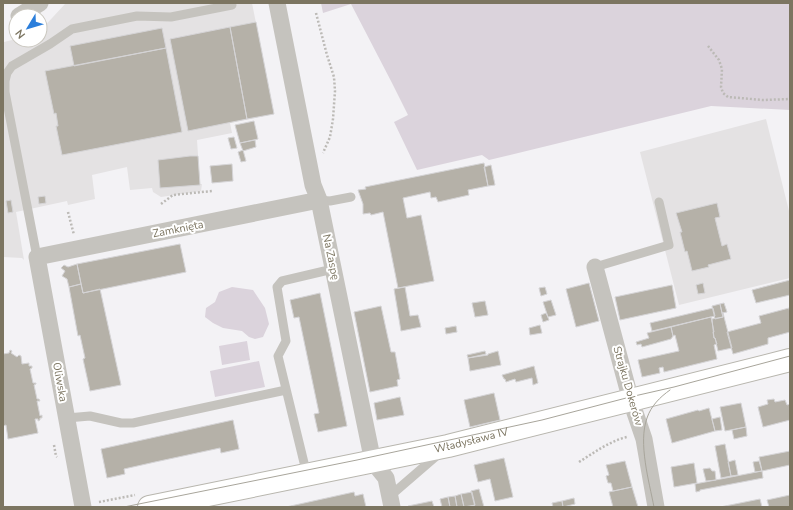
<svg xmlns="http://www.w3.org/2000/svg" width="793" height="510" viewBox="0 0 793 510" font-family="'Nunito Sans',sans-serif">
<rect width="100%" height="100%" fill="#f3f2f5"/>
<path fill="#e4e2e3" d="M68,3H252L274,114L230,123L232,133L197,140L200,184H202L201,191L161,197L153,192L152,188L130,190L127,167L92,175L95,199L68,205L67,201L16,212L24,260L22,258L3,257V40L4,42L16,39V40H40V31L65,4Z
M766,119L790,215V278L679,305L640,152Z"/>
<path fill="#dbd3dc" d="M321,3H790V110L711,106L489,160L482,155L417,170L394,122L408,115L392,83L351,4L323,13Z
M232,287L253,290L265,308L269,324L263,337L255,339L249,337L242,331L223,328L213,323L205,317L206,308L215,302L219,292Z
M247,341L250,360L222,365L219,346Z
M259,361L265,387L215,397L210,371Z"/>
<path fill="#b5b1a8" stroke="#d5d4d6" d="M256,22L274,114L247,119L230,27Z
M230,27L247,119L188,131L170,39Z
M162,28L166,48L74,66L70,46Z
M166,48L182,132L62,155L56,126H58L56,113L54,114L45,71Z
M254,121L258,139L240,143L235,125Z
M234,137L237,148L231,149L228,138Z
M255,140L256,147L243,151L240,143Z
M243,150L246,161L241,162L238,152Z
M190,156H198L200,185L160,188L158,160Z
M484,163L488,186L468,190L469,195L438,202L436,197L431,198L430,192L403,198L407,218L421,215L434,281L398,288L383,212L371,215L370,213L363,214V204L358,190L366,189L365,187Z
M232,164L233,181L212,183L210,166Z
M491,165L495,185L488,186L484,167Z
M45,196L46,203L39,204L38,197Z
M11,200L13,212L8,213L6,201Z
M717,203L720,217L715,218L722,246L727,244L731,259L708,265L709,267L692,271L687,251L685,252L680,232H682L676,213Z
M180,244L186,272L83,293L77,264Z
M77,264L81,284L69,287L67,279L62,276L65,271L61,268L64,265L68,267Z
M790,280V295L756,303L752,290Z
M589,283L599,321L576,327L566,289Z
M703,283L705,293L698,294L696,285Z
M81,284L83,293L100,289L121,385L90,391L83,359L85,358L80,335L78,336L69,287Z
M672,285L676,308L620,320L615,297Z
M405,287L410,316L418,315L421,327L401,331L394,289Z
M545,287L547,294L541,296L539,288Z
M320,293L347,426L318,432L314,414L319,413L299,317L294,318L290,300Z
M551,300L556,315L548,317L543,302Z
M485,301L488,315L475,317L472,303Z
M724,303L727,312L722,313L720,304Z
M720,304L723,317L715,319L712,306Z
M381,306L391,352H395L400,379L397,380L398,386L370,392L354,312Z
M713,308L715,316L652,331L650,323Z
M789,308L790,314V332L768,338V344L733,354L727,332L761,323L759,316Z
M546,313L549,320L543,322L541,315Z
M722,313H723L732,348L718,351L715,338H714L712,319L723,317Z
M711,317L714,332H713L714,338H715L717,344L714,345L717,359L664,372L663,367L659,368L660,373L642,377L638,360L679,351L675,335L673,336L671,327Z
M540,325L542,333L530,335L529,328Z
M456,326L457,332L446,334L445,328Z
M671,327L673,336L671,339L642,347L641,344L637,345L636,342L649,338L647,333Z
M10,350L12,351L11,353L17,357L19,355L21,356L22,364L29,363V366H32V368L30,369L33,383H36V384L34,385L37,399H39L40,401H37L40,416L42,415V418H40V420L38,421V419H35L38,433L8,439L6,425L3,426V354L9,353Z
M485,351L486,354L468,358L467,355Z
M498,351L501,365L470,371L468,358L488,355V354Z
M534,366L538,383L533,385L532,378L516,382L515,379L506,382L505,379H504L502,375Z
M494,393L500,420L470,427L464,400Z
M400,397L404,415L377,420L374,403Z
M774,399L775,402L785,400L787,405L790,404V420L763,427L758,407L768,404L767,400Z
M741,403L746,427L725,431L720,407Z
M709,408L715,431L672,443L666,419L698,410L699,411Z
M720,417L722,430L715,431L712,419Z
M233,420L239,449L221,453L220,448L155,462L124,469L125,474L107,478L101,449Z
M746,427L747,436L734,439L732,430Z
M725,444L731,476L721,478L715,446Z
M790,451V465L762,471L759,457Z
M504,458L513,497L495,501L490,479L478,482L474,465Z
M735,460L738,475L731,476L728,462Z
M625,461L632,487L613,491L611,483H608L606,476L609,475L606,465Z
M759,461L762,471L755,472L753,462Z
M694,463L697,483L674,487L671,467Z
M710,468L712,471H715L716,480L706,481L703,469Z
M762,471L763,478L700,490V491L696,492L695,484Z
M632,487L638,507H613L609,492Z
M479,489L484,507H475L471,491Z
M354,492L355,496L363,494L366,507H286Z
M472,492L475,505L464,507L461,494Z
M461,494L464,507H457L455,496Z
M790,495V507H769L767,500Z
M455,496L457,507H450L448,497Z
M448,497L450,507H442L440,499Z
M574,498L575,504L563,507L562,501Z
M760,499L762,507H720Z
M432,501L434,507H409L408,506Z
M562,501L563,507H553L552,503Z"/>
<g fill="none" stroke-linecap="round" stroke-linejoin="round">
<g stroke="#b8b6ae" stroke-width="24">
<g id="secondary">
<path id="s1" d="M149,507L448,446L790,360"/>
</g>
</g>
<path stroke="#bcbab6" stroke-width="2.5" stroke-dasharray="2 2" stroke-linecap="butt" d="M316,13L327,55L334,77L335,91L333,119L330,137L323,153
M708,46L719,60L722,69L721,87L723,93L728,97L763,100L790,99
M161,204L173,195L212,191
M68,212L74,235
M54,445L56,456L57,457
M579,462C595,452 610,441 627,437
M99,502L135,495"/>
<path stroke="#c5c3be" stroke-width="9" d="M319,200L330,201L351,197
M37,257L5,92V81L7,73L12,66L50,44L72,29L137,16L171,17L232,5
M595,267L669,245L659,202
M67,418L90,416L121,423H133L286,390
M307,475L278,356L286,341L277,287L282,281L333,269
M390,496L441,452"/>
<path stroke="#c5c3be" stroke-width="17" d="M277,3L313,185L319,200L373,462L386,478L392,507
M19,16L40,3
M595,267L631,401L644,439L656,507
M83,507L37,257L319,200"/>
<use href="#secondary" stroke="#fff" stroke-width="22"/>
<path stroke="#a8a59b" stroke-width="1" d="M124,507L357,460L542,420L630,397L674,387L790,356
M654,507C649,481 638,443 647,418C651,406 660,397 670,390"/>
</g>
<g text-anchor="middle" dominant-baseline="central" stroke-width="4" stroke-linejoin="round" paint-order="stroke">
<g font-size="11" fill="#7c7561" stroke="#fff">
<text transform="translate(178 229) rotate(-11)">Zamknięta</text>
<text transform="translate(331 257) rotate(78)">Na Zaspę</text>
<text transform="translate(60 382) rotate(80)">Oliwska</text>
<text transform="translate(628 386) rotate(74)">Strajku Dokerów</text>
<text stroke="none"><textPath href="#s1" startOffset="329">Władysława IV</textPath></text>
</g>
</g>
<rect width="793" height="510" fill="none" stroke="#7c7561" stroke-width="8"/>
<g transform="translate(28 28) rotate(232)"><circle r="19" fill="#ffffff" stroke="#cbc8c0"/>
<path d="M0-3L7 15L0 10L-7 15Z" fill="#2b7edb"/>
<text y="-6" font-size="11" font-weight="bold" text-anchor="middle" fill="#7c7561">N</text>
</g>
</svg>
